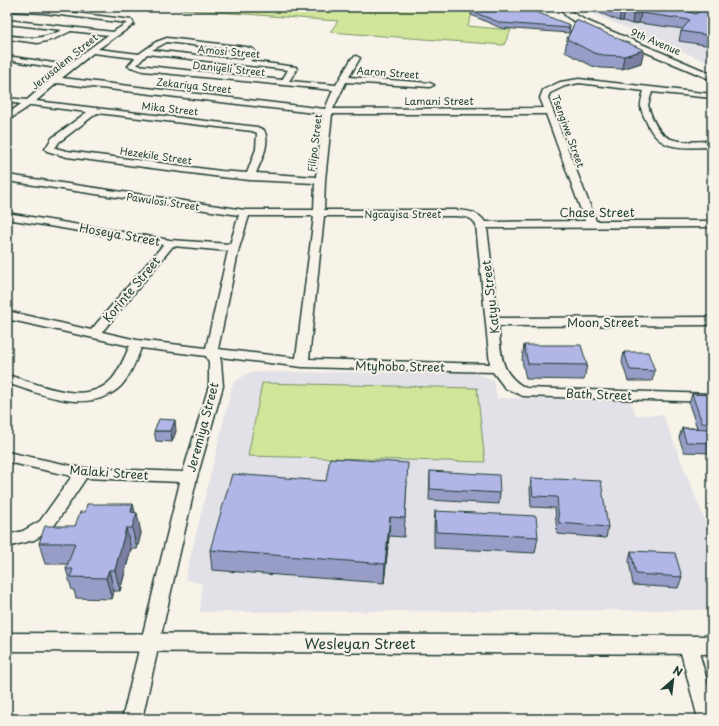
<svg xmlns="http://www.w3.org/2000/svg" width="719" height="726" viewBox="0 0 719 726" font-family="'Playpen Sans',sans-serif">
<rect width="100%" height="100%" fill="#f7f3e8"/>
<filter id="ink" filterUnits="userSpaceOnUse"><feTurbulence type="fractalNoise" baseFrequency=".025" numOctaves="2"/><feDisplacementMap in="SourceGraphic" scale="8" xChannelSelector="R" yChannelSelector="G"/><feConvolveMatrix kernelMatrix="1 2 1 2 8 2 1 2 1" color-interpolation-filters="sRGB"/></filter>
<g filter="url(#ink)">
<path fill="#e2e1e8" d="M585,7H685L712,9V64L586,11Z
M250,372L476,373L494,381L497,398L630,399L636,415H663L712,538V610L200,612L202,584L185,579L233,383Z"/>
<path fill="#d1e69b" stroke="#789268" d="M151,7H474L468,26L511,30L504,45L330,32L338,21Z
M262,383L477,388L485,462L248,456Z"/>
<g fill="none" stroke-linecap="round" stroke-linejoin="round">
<g stroke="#1f3d34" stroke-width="3">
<path id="minor" d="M7,7L43,9L132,20L134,24L133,25L117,36L98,49L139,54L156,42L167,38L246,47L253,49L257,54L250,61L296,67L297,69L289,81L336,85L352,58L356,56L360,58L349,77L430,83L434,85L430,87L346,82L333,109L544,108L540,98L543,90L560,82L579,79L712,94V98L652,92L648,105C659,146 676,142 712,141V147C685,147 660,153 647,123C640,108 639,107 644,91L579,83L565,86L550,93L548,98L596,221H712V227L487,228L498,318L712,317V325L498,326C502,353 498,373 526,388L712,394V402L523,396L505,388L493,372L302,367L220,357L221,362L223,386L197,477L142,719H122L180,482L86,478L52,529L34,540L7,547V535L23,531L40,521L72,476L7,462V452L82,468L183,472L209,386V362L206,356L141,348C136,361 130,376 121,386C90,416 41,394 7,383V375C38,383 86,408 112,379C120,370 124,357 130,346L7,319V311L91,330L163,245L7,219V213L170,240L230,244L239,215L7,181V175L245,210H314L315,183L250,180L221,177L67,157L47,151L45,149L52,138L87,112L31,105L7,121V114L21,104L7,102V98L27,100L63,69L7,60V56L67,65L108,35L71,31L54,39L38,43L7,39V35C29,39 41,40 62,30L7,24V20L113,32L127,23L43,13L7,11ZM167,42L244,51L249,54L242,60L152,50ZM93,53L135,58L128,66L143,71L333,90L325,109L62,78ZM147,54L288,70L282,80L137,65ZM57,83L323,114L316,177L256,173C261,161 271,143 264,130L257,127L36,101ZM97,113L252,131L257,133L256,149L247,173L221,171L67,151L55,148L59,142ZM332,114H546L585,221L485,222C478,211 467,211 455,210H324L325,180ZM249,216H314L296,358L218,349L239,248ZM324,216H455C464,217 472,216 476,225L490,364L309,359ZM173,246L228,251L206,348L137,340L102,332Z
M688,637L694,640L697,645L712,699V719H698L679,645L682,640Z"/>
</g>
<g stroke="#1f3d34" stroke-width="3">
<path id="tertiary" d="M558,7H567L573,13L585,20L712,74V80L579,24L567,17Z
M7,633L712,636V654L7,651Z"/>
</g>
<use href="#minor" fill="#f7f3e8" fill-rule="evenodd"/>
<use href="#tertiary" fill="#f7f3e8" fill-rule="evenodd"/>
</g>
<path fill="#989dc7" stroke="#1f3d34" d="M601,7H678L695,14L699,12L708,7H712V46L679,41L681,31L683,29L639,23L632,24L623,21H619L600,13Z
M471,11L570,25L569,33L501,28L471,15Z
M576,20L641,63L622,69L601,68L592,66L565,52L567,39Z
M524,345L587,365L584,380L526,379L522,360Z
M624,352L655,371L652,381H628L622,362Z
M692,394L712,395V434H710L712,443V448L710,453L684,452L679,438L682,428H697L689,404Z
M154,431H176L172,442L156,441Z
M430,471L500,493L499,504L429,500Z
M531,478L608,527L606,538L557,534L555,508L531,507L530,488Z
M407,481L404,537L389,536L384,583L212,570L210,550Z
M435,511L538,537L535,553L434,548V527Z
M135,513L141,533L137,549H131L120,591H114L112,599L76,598L74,590H72L66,569L68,564H45L39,543L75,526Z
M631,551L682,577L678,588L633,585L629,561Z"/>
<path fill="#7c7fa2" stroke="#1f3d34" d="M621,11H625L623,21H619Z
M641,13L639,23L632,24L633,14Z
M644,50L641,63L622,69L624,56Z
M175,420L176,431L172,442L171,431Z
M133,504L136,516L137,513L141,533L137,549L132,528L131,512Z
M390,517L389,536L384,583L385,564Z
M126,528L131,549L120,591L115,570Z
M109,570L114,591L112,599L106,578Z"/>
<path fill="#b1b6e7" stroke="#1f3d34" d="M489,7H523L570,25L569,28L501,23L471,11Z
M610,7H678L695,14L699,12L703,7H712V36L681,31L690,20L641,13L633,14L625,11H621Z
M576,20L644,50L624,56L603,55L594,53L567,39Z
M524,345H581L587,365L528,364Z
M624,352H648L655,371L630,370Z
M692,394L712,395V424L702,423Z
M159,419L175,420L171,431H154Z
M682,428L709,429L712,438V443L686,442Z
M330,458L408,463L405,518L390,517L385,564L210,550L232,474L326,481Z
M430,471L499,475L500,493L430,489Z
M531,478L601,481L608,527L559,523L557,497L533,496Z
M87,504H133L131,512L137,513L132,528H126L115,570H109L106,578L70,577L73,569H66L75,543H39L45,526H75L80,512H85Z
M435,511L536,516L538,537L436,532Z
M631,551L675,553L682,577L636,574Z"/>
</g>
<g text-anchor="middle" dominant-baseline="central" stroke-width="4" stroke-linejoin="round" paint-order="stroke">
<g font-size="10" fill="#1f3d34" stroke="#f7f3e8">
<text transform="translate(656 41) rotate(23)">9th Avenue</text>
<text transform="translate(229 51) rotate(5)">Amosi Street</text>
<text transform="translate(64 61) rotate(-39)">Jerusalem Street</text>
<text transform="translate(229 68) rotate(6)">Daniyeli Street</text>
<text transform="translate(388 72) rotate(4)">Aaron Street</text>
<text transform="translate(194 85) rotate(6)">Zekariya Street</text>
<text x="439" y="100">Lamani Street</text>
<text transform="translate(170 108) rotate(6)">Mika Street</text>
<text transform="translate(569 131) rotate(70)">Tsengiwe Street</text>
<text transform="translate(314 143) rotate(-83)">Filipo Street</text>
<text transform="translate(156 155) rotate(8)">Hezekile Street</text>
<text transform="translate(163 201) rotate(8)">Pawulosi Street</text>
<text x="403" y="213">Ngcayisa Street</text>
</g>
<g font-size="12" fill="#1f3d34" stroke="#f7f3e8">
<text x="597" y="212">Chase Street</text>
<text transform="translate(120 234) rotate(10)">Hoseya Street</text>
<text transform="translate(131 289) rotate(-50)">Korinte Street</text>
<text transform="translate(490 297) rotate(-97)">Katyu Street</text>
<text x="603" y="322">Moon Street</text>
<text transform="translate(400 366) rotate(1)">Mtyhobo Street</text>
<text transform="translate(599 394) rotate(2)">Bath Street</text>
<text transform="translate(202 427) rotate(-75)">Jeremiya Street</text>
<text transform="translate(109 472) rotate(4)">Malaki Street</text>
</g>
<g font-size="14" fill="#1f3d34" stroke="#f7f3e8">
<text x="360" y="643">Wesleyan Street</text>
</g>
</g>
<rect width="719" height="726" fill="none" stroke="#f7f3e8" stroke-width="24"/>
<rect x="12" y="12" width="695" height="702" fill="none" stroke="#1f3d34" stroke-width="1.5" filter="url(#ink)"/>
<g transform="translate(673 680) rotate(28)" stroke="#f7f3e8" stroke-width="3" paint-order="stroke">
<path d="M0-3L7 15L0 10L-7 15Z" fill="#1f3d34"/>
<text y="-6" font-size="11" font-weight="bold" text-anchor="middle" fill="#1f3d34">N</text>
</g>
</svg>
